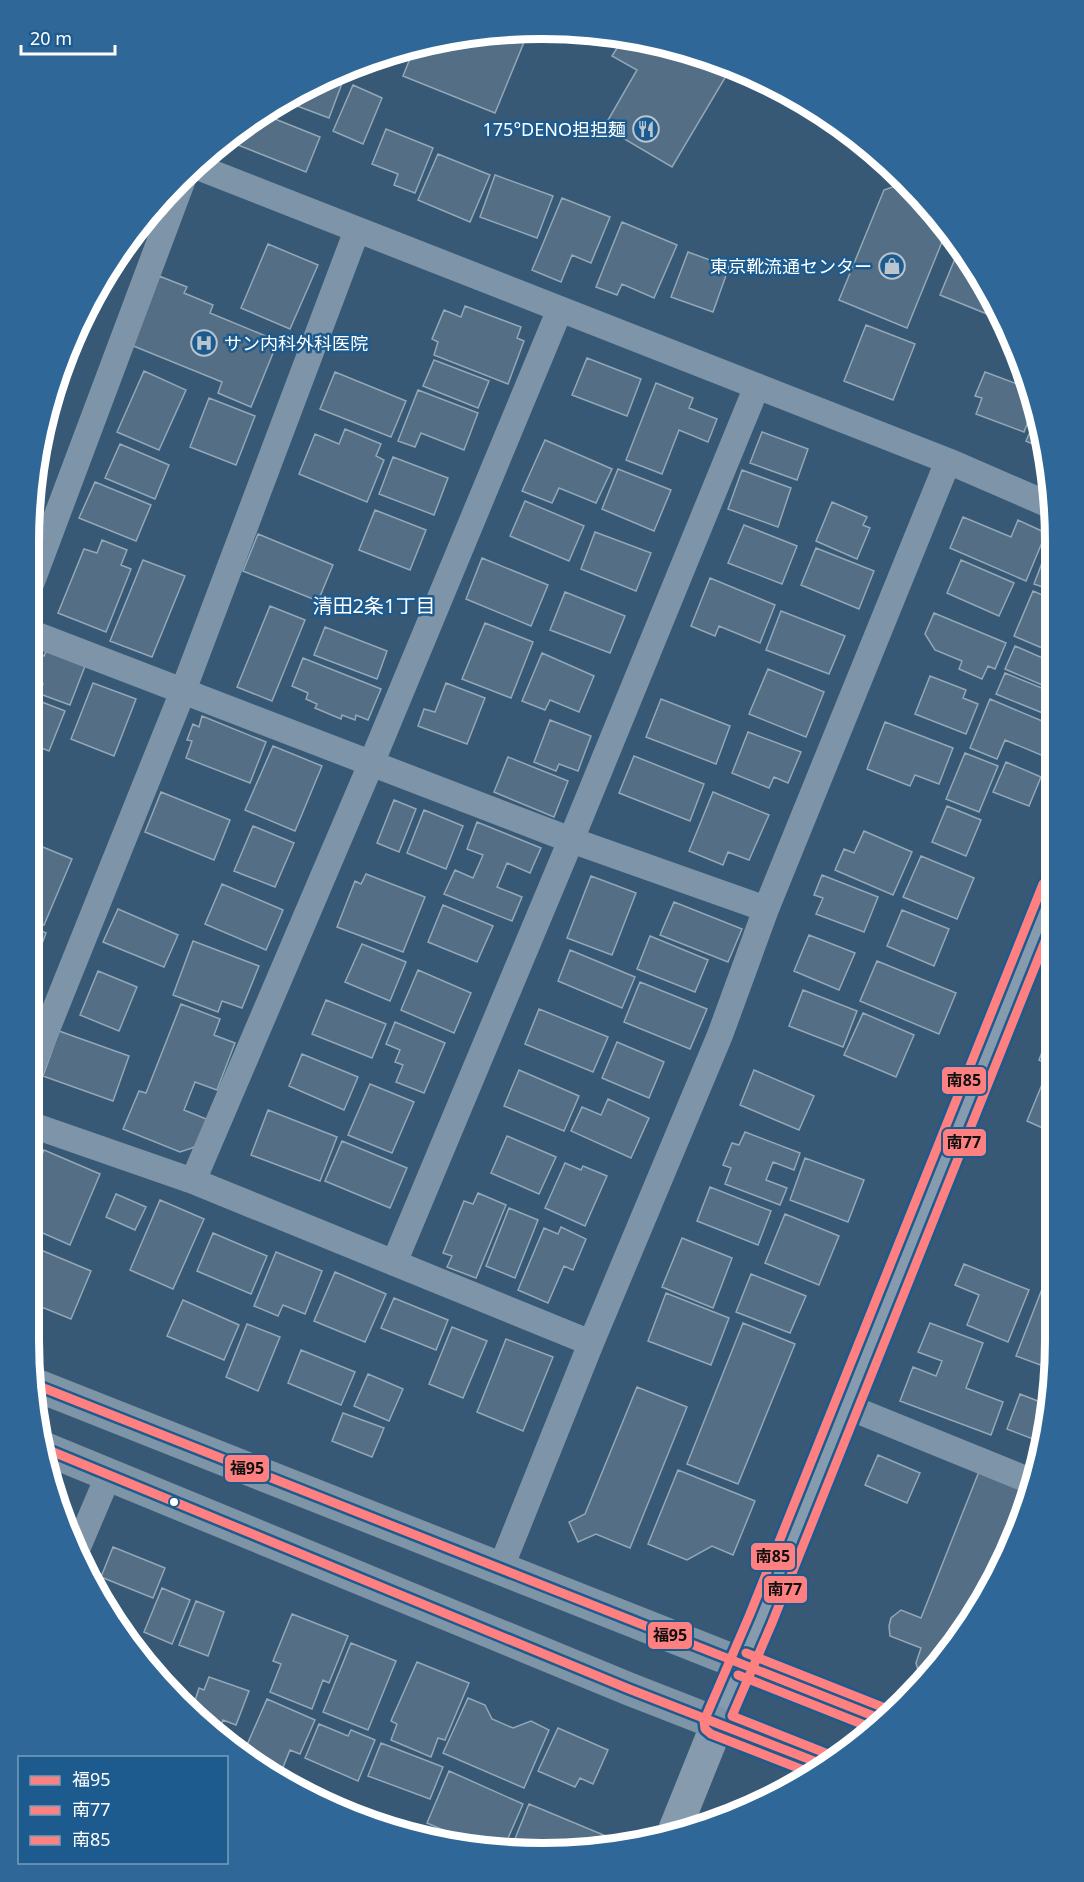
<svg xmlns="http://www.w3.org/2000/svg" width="1084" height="1882" viewBox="0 0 1084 1882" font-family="'Noto Sans','Noto Sans JP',sans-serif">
<rect width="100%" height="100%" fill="#375975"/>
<path fill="#536e85" stroke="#93a7b7" stroke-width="1.5" d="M529,30L495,113L403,76L415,46L441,38Z
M624,37L642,38L732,66L672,167L604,127L637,70L612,56Z
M333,74L344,78L329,118L284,101Z
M353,85L382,98L363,144L333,131Z
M260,113L320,137L306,172L238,145L247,123Z
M386,129L433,148L415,193L394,185L398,174L372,164Z
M438,154L490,175L470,222L418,200Z
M495,175L553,196L537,238L480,217Z
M898,185L915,192L946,232L907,328L839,300L884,190Z
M562,198L610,217L591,263L572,255L561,282L532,270Z
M622,222L677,245L654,298L622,284L617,295L596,287Z
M268,244L318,265L290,329L241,308Z
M959,249L987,285L1002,320L940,295Z
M688,252L729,267L713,312L671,297Z
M159,276L187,287L184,293L213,305L210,313L278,341L251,407L218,393L222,382L131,345Z
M465,306L521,327L517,338L524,341L508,384L434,355L438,342L432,339L444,310L461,317Z
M866,325L915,344L893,400L844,381Z
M587,358L641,379L627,416L572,395Z
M434,360L489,381L478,408L423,386Z
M144,371L186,390L159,450L117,432Z
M335,372L406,401L391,437L320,409Z
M985,372L1031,389L1034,406L1024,432L976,414L982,398L975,396Z
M656,383L693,398L689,408L717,419L708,442L679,430L662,474L626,460Z
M418,390L478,413L464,450L421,433L415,447L398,441Z
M209,398L255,416L236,465L190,447Z
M1036,418L1042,448L1026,441Z
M345,429L381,444L376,456L384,460L367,502L299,474L315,434L339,444Z
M762,432L808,449L797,480L750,463Z
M545,440L612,469L596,503L559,488L552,503L522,491Z
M120,444L169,465L155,499L105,478Z
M393,457L448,478L434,515L379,494Z
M618,469L671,490L654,531L602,509Z
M742,470L791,488L778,527L728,509Z
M95,482L151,505L136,541L79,518Z
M525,501L584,526L569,561L510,536Z
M832,502L867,517L863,525L870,528L857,559L816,541Z
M375,510L426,530L410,570L359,550Z
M963,517L1011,537L1018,520L1046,533L1026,581L950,548Z
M744,525L797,546L782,584L728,563Z
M595,532L651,553L636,591L581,569Z
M258,534L333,565L318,601L243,571Z
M102,540L127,550L121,565L131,569L106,632L58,613L84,549L97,553Z
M816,548L874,571L859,609L801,585Z
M1045,555L1054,558V591L1034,584Z
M482,558L548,585L531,626L466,599Z
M143,560L185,576L152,657L110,641Z
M961,560L1014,583L999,616L947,593Z
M710,578L775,605L760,643L719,626L715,636L691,626Z
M1033,591L1054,600V653L1014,636Z
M565,592L625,616L610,653L550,630Z
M270,606L305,620L272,701L237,687Z
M781,611L845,636L829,674L766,650Z
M934,613L1006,643L995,669L988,666L982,679L959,669L962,661L935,650L925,634Z
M485,623L533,642L511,698L462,679Z
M325,627L387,651L377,679L314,655Z
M1015,646L1054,663V690L1005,669Z
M46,651L85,666L70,705L40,694L43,684L34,680L37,670L31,667L36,653L44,656Z
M542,653L594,676L579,712L550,700L545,710L522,701Z
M303,658L381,689L368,720L356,715L355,720L342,715L341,719L315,708L317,704L306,699L308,693L292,686Z
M768,669L824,692L806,737L749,714Z
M1005,673L1054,693V706L1050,716L996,694Z
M930,676L966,690L963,698L978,704L966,734L915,714Z
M93,683L136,699L114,756L71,739Z
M446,683L485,698L467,744L418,726L424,709L435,712Z
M29,697L65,711L49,751L29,743Z
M661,699L730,726L716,764L646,737Z
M990,699L1054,726V738L1046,757L1005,740L997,759L970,748Z
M202,716L266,742L250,783L186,758L192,741L187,740L193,724L199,727Z
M550,720L591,736L578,771L559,764L556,771L534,762Z
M885,722L953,748L939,784L915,775L910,786L867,769Z
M748,732L801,752L788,783L774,777L769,788L732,773Z
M273,746L322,766L295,831L245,810Z
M965,753L998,766L979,812L946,799Z
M634,756L704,784L690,821L619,793Z
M508,757L568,781L554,817L494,792Z
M1006,762L1041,777L1029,806L993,792Z
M161,792L230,820L214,860L145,832Z
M713,792L769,815L749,860L728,852L723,865L689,851Z
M394,800L416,809L399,852L377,843Z
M947,806L981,820L966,856L932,842Z
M424,810L463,826L446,869L407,853Z
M477,822L541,848L530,873L507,863L497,887L522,897L512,921L444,894L455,870L473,878L483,855L467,849Z
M253,826L294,843L275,887L234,871Z
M864,831L912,852L893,895L835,870L844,849L854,853Z
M33,843L72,859L44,925L29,919V851Z
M921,856L974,878L957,919L903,897Z
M366,874L425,897L403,952L337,927L355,881L361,884Z
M822,875L878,897L864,932L816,914L823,898L814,895Z
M591,876L636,893L612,955L567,938Z
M222,884L283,910L266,950L205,924Z
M674,902L742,929L728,962L660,935Z
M443,905L493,926L477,962L428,942Z
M118,909L178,935L164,967L103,942Z
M902,910L949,929L934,966L887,946Z
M29,926L46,933L29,979Z
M809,935L855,953L839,990L794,971Z
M650,936L708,960L695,992L637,969Z
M193,941L259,966L242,1008L222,1001L218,1012L173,995Z
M362,944L406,962L390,1001L345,982Z
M570,950L635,977L622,1008L558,981Z
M877,961L956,993L939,1034L860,1001Z
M418,970L471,993L454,1033L401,1010Z
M98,971L137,987L119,1031L80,1015Z
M640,982L707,1009L690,1049L624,1022Z
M803,990L857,1011L843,1047L789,1026Z
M326,1000L386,1024L372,1058L312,1034Z
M181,1004L220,1019L214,1035L235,1043L217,1090L195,1082L184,1110L211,1121L203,1142L192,1148L180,1152L123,1129L139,1091L146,1093Z
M539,1009L608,1037L593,1072L525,1044Z
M1054,1010V1035L1046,1031Z
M863,1013L914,1035L896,1077L844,1055Z
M395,1022L445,1043L424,1093L396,1082L403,1065L395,1062L400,1050L386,1044Z
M59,1031L129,1056L113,1101L43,1076Z
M1047,1039L1054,1042V1133L1027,1121L1050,1065L1039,1060Z
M617,1042L664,1062L649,1098L602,1078Z
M302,1054L358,1077L344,1110L289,1086Z
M519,1070L579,1096L564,1131L504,1106Z
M754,1070L814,1096L799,1130L740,1105Z
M370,1084L414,1102L392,1153L348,1135Z
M608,1099L649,1118L631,1158L571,1131L582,1107L601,1115Z
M268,1110L337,1137L320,1181L251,1155Z
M745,1132L800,1153L794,1170L773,1162L766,1180L787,1188L780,1205L725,1184L731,1168L723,1165L732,1143L739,1145Z
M507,1136L556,1157L539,1194L491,1173Z
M342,1141L407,1168L390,1208L325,1181Z
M29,1143L39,1148L29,1174Z
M44,1150L100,1174L70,1245L29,1227V1195L31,1196L39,1177L33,1175Z
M805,1158L864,1180L848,1222L790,1200Z
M565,1163L581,1170L583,1166L607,1176L585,1226L545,1208Z
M710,1187L771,1211L758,1245L697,1221Z
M478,1193L506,1205L476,1278L447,1267L452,1256L443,1253L464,1201L473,1204Z
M116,1194L146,1207L135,1230L106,1217Z
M160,1200L204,1219L173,1289L130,1270Z
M509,1208L538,1220L515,1278L486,1266Z
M785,1214L839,1236L819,1285L765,1263Z
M561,1227L586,1239L573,1270L564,1266L548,1303L518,1290L544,1228L558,1234Z
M213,1233L267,1256L251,1294L197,1271Z
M682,1238L732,1258L713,1308L662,1287Z
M29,1245L91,1271L71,1319L29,1302Z
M276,1252L322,1271L305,1314L283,1305L278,1316L254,1306Z
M964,1264L1029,1290L1008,1342L967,1325L979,1295L955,1285Z
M335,1272L386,1294L365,1342L314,1321Z
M751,1274L806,1296L790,1333L736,1312Z
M1042,1289L1054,1294L1053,1313L1054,1314V1352L1052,1351L1046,1367L1016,1356Z
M666,1293L729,1318L711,1365L648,1341Z
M394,1298L448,1320L436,1350L381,1328Z
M183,1300L239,1325L224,1360L167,1336Z
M743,1323L795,1344L738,1484L687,1464Z
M930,1323L983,1343L966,1388L1003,1402L991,1435L900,1401L913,1367L936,1376L942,1361L918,1352Z
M247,1324L280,1337L258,1391L226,1377Z
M452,1327L487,1341L463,1398L429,1384Z
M506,1339L553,1357L523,1431L477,1412Z
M301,1350L355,1372L341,1405L288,1383Z
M368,1374L403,1389L389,1421L354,1406Z
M637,1387L687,1407L630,1548L596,1534L578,1542L569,1522L585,1514Z
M1020,1394L1048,1405L1041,1442L1007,1429Z
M343,1413L384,1428L372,1457L332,1441Z
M878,1455L920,1473L907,1503L865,1485Z
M980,1469L1031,1489L1028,1505L969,1625L920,1677L916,1663L921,1648L890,1636L889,1626L891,1618L901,1610L921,1618Z
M678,1470L755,1501L733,1555L712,1546L687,1560L648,1544Z
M113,1547L165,1568L153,1598L101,1577Z
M162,1588L190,1600L172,1644L144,1632Z
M196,1601L224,1612L208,1656L179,1645Z
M292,1614L348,1636L329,1683L323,1680L312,1709L270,1692L281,1664L273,1661Z
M351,1643L396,1661L368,1730L323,1712Z
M417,1662L469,1683L445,1740L438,1738L431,1757L391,1740L397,1724L391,1721Z
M209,1677L249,1691L236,1725L223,1720L220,1729L215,1728L206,1719L207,1715L193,1707L199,1688L204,1690Z
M468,1698L485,1705L492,1719L513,1728L531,1721L549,1730L524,1788L443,1753Z
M267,1699L315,1720L300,1754L290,1750L279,1777L256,1767L243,1754Z
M319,1724L348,1736L351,1730L375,1740L358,1781L305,1758Z
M558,1728L608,1750L593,1784L580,1778L575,1787L538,1771Z
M381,1743L443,1767L430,1799L368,1776Z
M449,1771L523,1804L505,1845L471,1842L427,1823Z
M529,1804L618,1841V1843L575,1852L512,1846Z"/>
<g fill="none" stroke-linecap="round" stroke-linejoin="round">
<path stroke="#7e95a9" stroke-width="26" d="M195,166L948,461L1054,507
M30,587L185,174
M29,632L571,840L766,909
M29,1074L183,691L357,230
M29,1124L193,1181L591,1343
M193,1181L371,764L560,309
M394,1263L571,840L757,386
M846,1406L1033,1482
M78,1547L109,1474
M500,1570L591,1343L720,1035L766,909L948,461"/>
<path stroke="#869cae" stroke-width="33" d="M675,1829L1054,888"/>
<path stroke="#7e94a7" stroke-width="33" d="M36,1385L881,1719
M46,1449L629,1689L824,1765"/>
<g stroke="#1d5b8f" stroke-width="14">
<path id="bus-1" d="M36,1385L881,1719
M46,1449L629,1689L824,1765"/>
</g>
<g stroke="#1d5b8f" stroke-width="14">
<path id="bus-2" d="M738,1675L872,1728
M828,1754L732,1716L772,1623L1054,919"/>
</g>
<g stroke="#1d5b8f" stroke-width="14">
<path id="bus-3" d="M746,1653L885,1708
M811,1773L711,1734L705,1729L704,1721L750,1614L1043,884"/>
</g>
<use href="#bus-1" stroke="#ff8080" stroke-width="9"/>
<use href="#bus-2" stroke="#ff8080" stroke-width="9"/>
<use href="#bus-3" stroke="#ff8080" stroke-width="9"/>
</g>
<defs>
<g id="restaurant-ring" transform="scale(1.35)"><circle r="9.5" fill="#1d5b8f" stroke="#b9c5cf" stroke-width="1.5"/><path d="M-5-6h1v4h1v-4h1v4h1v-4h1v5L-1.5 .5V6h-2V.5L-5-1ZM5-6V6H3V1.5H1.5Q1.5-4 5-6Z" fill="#b9c5cf"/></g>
<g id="shop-ring" transform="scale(1.35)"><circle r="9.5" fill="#1d5b8f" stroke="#b9c5cf" stroke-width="1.5"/><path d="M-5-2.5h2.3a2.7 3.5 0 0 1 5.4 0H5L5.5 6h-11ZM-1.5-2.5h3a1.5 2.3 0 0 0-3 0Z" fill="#b9c5cf"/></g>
<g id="hospital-ring" transform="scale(1.35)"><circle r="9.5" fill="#1d5b8f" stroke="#b9c5cf" stroke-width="1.5"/><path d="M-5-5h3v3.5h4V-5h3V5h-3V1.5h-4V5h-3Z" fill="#b9c5cf"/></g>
</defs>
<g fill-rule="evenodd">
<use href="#restaurant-ring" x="646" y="129"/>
<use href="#shop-ring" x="892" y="266"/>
<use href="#hospital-ring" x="204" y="343"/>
</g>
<circle fill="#fff" stroke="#1d5b8f" stroke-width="2" cx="174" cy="1502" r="5"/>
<g text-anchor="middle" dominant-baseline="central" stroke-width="5" stroke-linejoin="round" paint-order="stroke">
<g font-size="18" fill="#fff" stroke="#1d5b8f" text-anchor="end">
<text x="626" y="129">175°DENO担担麺</text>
<text x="872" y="266">東京靴流通センター</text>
<text x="224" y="343" text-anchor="start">サン内科外科医院</text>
</g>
<g font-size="20" fill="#fff" stroke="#1d5b8f">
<text x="374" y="605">清田2条1丁目</text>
</g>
</g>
<path d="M0 0H1084V1882H0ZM542 39H542A503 503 0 0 1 1045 542V1340A503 503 0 0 1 542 1843H542A503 503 0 0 1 39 1340V542A503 503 0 0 1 542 39Z" fill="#2f6898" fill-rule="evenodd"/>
<path fill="none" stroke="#fff" stroke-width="8" d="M542 39H542A503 503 0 0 1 1045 542V1340A503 503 0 0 1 542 1843H542A503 503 0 0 1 39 1340V542A503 503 0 0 1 542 39Z"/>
<g stroke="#1d5b8f" stroke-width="2">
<rect x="941" y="1066" width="46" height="29" rx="6" fill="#ff8080"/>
<rect x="942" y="1128" width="45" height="29" rx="6" fill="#ff8080"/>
<rect x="224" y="1454" width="46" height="29" rx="6" fill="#ff8080"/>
<rect x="750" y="1542" width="46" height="29" rx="6" fill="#ff8080"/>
<rect x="763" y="1575" width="45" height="29" rx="6" fill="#ff8080"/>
<rect x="647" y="1621" width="46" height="29" rx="6" fill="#ff8080"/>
</g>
<g font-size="16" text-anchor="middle" font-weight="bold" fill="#111">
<text x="964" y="1086">南85</text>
<text x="964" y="1148">南77</text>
<text x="247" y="1474">福95</text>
<text x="773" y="1562">南85</text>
<text x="785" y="1595">南77</text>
<text x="670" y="1641">福95</text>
</g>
<rect x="18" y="1756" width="210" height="108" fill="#1d5b8f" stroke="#779dbc" stroke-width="1.5"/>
<rect x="30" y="1776" width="30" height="9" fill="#ff8080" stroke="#779dbc" stroke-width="1.5"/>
<text x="72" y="1786" font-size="18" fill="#ffffff">福95</text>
<rect x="30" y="1806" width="30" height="9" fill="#ff8080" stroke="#779dbc" stroke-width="1.5"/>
<text x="72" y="1816" font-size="18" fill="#ffffff">南77</text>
<rect x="30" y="1836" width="30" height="9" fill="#ff8080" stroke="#779dbc" stroke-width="1.5"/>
<text x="72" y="1846" font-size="18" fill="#ffffff">南85</text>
<path d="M21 45v9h94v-9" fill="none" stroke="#ffffff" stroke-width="3"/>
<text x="30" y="45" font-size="18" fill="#ffffff" stroke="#1d5b8f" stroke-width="4.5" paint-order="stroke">20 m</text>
</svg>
